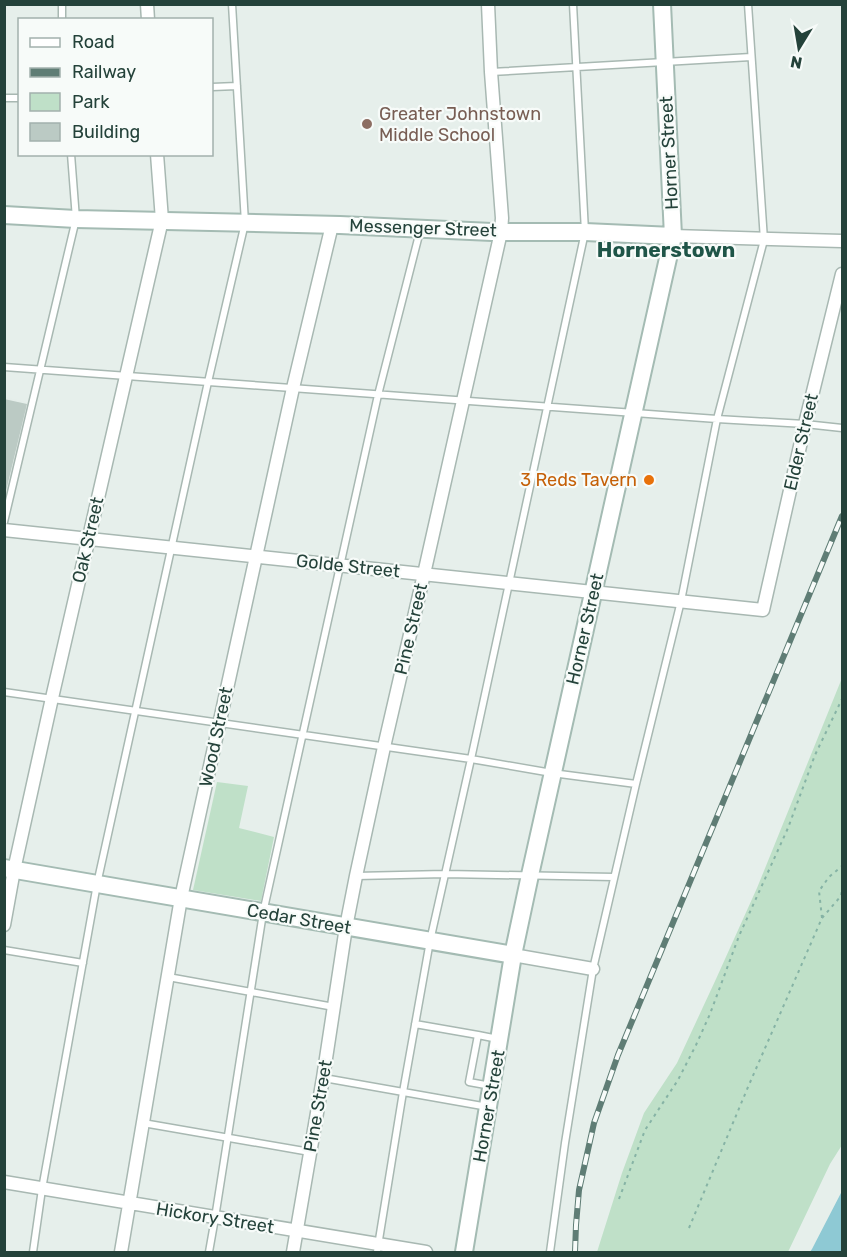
<svg xmlns="http://www.w3.org/2000/svg" width="847" height="1257" viewBox="0 0 847 1257" font-family="Rubik,sans-serif">
<defs>
<filter id="shadow"><feDropShadow dx="-4.5" dy="4.5" stdDeviation="3" flood-color="#0004"/></filter>
</defs>
<rect width="100%" height="100%" fill="#e6efeb"/>
<path fill="#bfe0c8" d="M842,678V1145L830,1164L788,1252H597L622,1173L644,1113L677,1063L716,979L757,888Z
M217,782L248,786L239,828L274,837L261,901L193,890Z"/>
<path fill="#8ec9d4" d="M842,1191V1252H810L812,1249Z"/>
<path fill="#bbcac4" filter="url(#shadow)" d="M4,399L27,404L5,495H4Z"/>
<g fill="none" stroke-linecap="round" stroke-linejoin="round">
<g stroke="#a8b8b2" stroke-width="9">
<path id="lane" d="M62,4V20
M491,72L751,57
M212,87L237,86
M4,98H20
M4,367L717,419L805,424L842,428
M4,522L76,219L71,154
M4,692L471,759L552,773L636,784
M356,876L445,874L614,877
M4,950L83,963
M168,977L334,1007
M415,1024L478,1035
M324,1078L488,1107
M491,1086L469,1082L478,1035L498,1039
M143,1123L310,1152
M33,1252L42,1189L97,884L208,382L245,223L232,4
M209,1252L215,1218L263,913L378,395L420,231
M377,1252L403,1092L430,941L471,759L585,232L573,4
M550,1252L565,1143L593,969L636,784L681,601L717,419L764,240L748,4"/>
</g>
<g stroke="#a8b8b2" stroke-width="15">
<path id="street" d="M147,4L148,20
M673,236L842,241
M4,530L763,610L805,424L842,274
M4,925L14,870L52,698L162,220L157,154
M513,955L593,969
M4,1182L426,1252
M121,1252L181,898L293,388L332,225
M293,1252L323,1078L346,927L356,876L384,747L424,574L501,232L502,218L491,72L488,4"/>
</g>
<g stroke="#a4bbb3" stroke-width="20">
<path id="secondary" d="M4,215L76,219L340,225L492,232H585L673,236
M4,868L513,955
M464,1252L513,955L530,875L673,236L662,4"/>
</g>
<path stroke="#86b3a5" stroke-width="2" stroke-dasharray="3 4.5" stroke-linecap="butt" d="M822,918L841,896L842,890
M619,1199L645,1130L678,1080L696,1045L710,1014L739,936L788,828L815,755L842,699
M689,1228L748,1087L822,918L819,891L829,877L842,866"/>
<use href="#lane" stroke="#fff" stroke-width="6"/>
<use href="#street" stroke="#fff" stroke-width="12"/>
<use href="#secondary" stroke="#fff" stroke-width="16"/>
<g stroke="#5f7d75" stroke-width="6">
<path id="rail" d="M575,1252L576,1225L579,1190L594,1123L618,1055L842,516"/>
</g>
<use href="#rail" stroke="#f7fbf9" stroke-width="4" stroke-dasharray="11" stroke-linecap="butt"/>
</g>
<circle fill="#8d6e63" stroke="#f7fbf9" stroke-width="2" cx="367" cy="124" r="6"/>
<circle fill="#e8710a" stroke="#f7fbf9" stroke-width="2" cx="649" cy="480" r="6"/>
<g text-anchor="middle" dominant-baseline="central" stroke-width="4.5" stroke-linejoin="round" paint-order="stroke">
<g font-size="18" fill="#785e54" stroke="#f7fbf9" text-anchor="start">
<text x="379" y="114">Greater Johnstown<tspan x="379" dy="21">Middle School</tspan></text>
</g>
<g font-size="18" fill="#24423a" stroke="#f7fbf9">
<text transform="translate(669 153) rotate(-93)">Horner Street</text>
<text transform="translate(423 228) rotate(2)">Messenger Street</text>
<text transform="translate(801 442) rotate(-77)">Elder Street</text>
<text transform="translate(88 540) rotate(-77)">Oak Street</text>
<text transform="translate(348 566) rotate(6)">Golde Street</text>
<text transform="translate(411 629) rotate(-77)">Pine Street</text>
<text transform="translate(585 629) rotate(-77)">Horner Street</text>
<text transform="translate(216 737) rotate(-78)">Wood Street</text>
<text transform="translate(299 919) rotate(10)">Cedar Street</text>
<text transform="translate(318 1106) rotate(-80)">Pine Street</text>
<text transform="translate(489 1106) rotate(-80)">Horner Street</text>
<text transform="translate(215 1218) rotate(9)">Hickory Street</text>
</g>
<g font-size="18" fill="#c56008" stroke="#f7fbf9" text-anchor="end">
<text x="637" y="480">3 Reds Tavern</text>
</g>
<g font-size="21" font-weight="bold" fill="#1f5548" stroke="#f7fbf9">
<text x="666" y="249">Hornerstown</text>
</g>
</g>
<rect width="847" height="1257" fill="none" stroke="#24423a" stroke-width="12"/>
<rect x="18" y="18" width="195" height="138" fill="#f7fbf9" stroke="#a3b1ad" stroke-width="1.5"/>
<rect x="30" y="38" width="30" height="9" fill="#ffffff" stroke="#a3b1ad" stroke-width="1.5"/>
<text x="72" y="48" font-size="18" fill="#24423a">Road</text>
<rect x="30" y="68" width="30" height="9" fill="#5f7d75" stroke="#a3b1ad" stroke-width="1.5"/>
<text x="72" y="78" font-size="18" fill="#24423a">Railway</text>
<rect x="30" y="93" width="30" height="18" fill="#bfe0c8" stroke="#a3b1ad" stroke-width="1.5"/>
<text x="72" y="108" font-size="18" fill="#24423a">Park</text>
<rect x="30" y="123" width="30" height="18" fill="#bbcac4" stroke="#a3b1ad" stroke-width="1.5"/>
<text x="72" y="138" font-size="18" fill="#24423a">Building</text>
<g transform="translate(799 48) rotate(191)" stroke="#f7fbf9" stroke-width="4.5" paint-order="stroke">
<path d="M0-4.5L10 22L0 15L-10 22Z" fill="#24423a"/>
<text y="-9" font-size="16" font-weight="bold" text-anchor="middle" fill="#24423a">N</text>
</g>
</svg>
